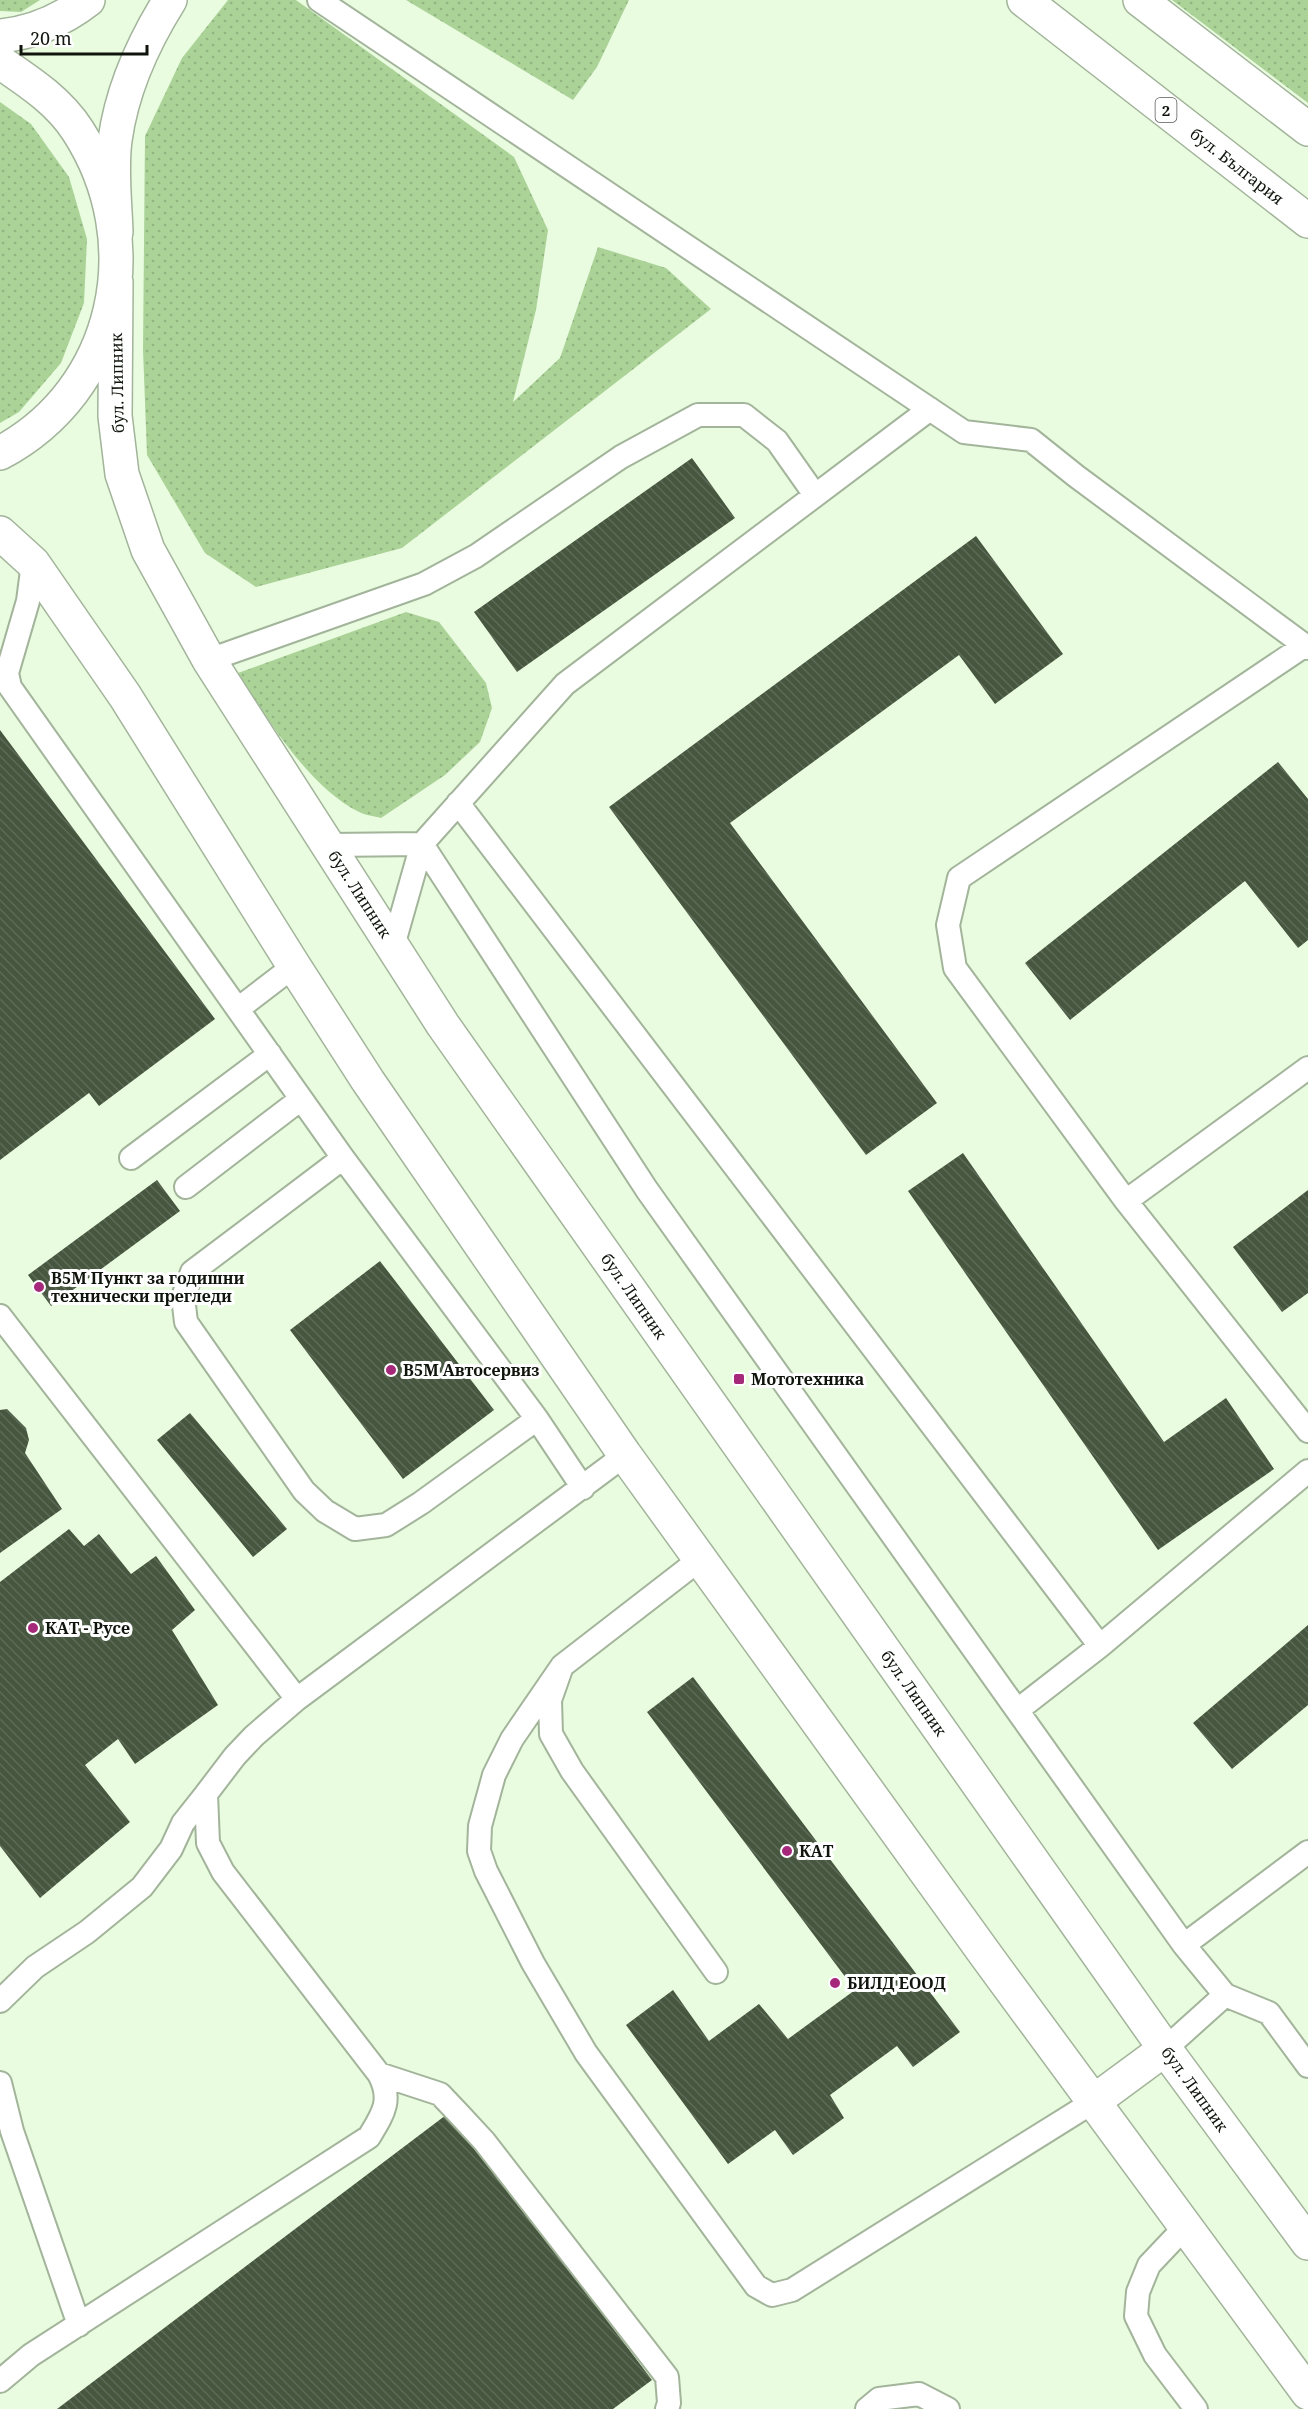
<svg xmlns="http://www.w3.org/2000/svg" width="1308" height="2409" viewBox="0 0 1308 2409" font-family="'Noto Serif',serif">
<defs>
<pattern id="grass-dots" width="8" height="8" patternUnits="userSpaceOnUse" patternTransform="scale(1.5)"><rect width="8" height="8" fill="#abd398"/><path d="M2 2h.1M6 6h.1" fill="none" stroke="#92b482" stroke-width="1.8" stroke-linecap="round"/></pattern>
<pattern id="building-back-hatch" width="6" height="6" patternUnits="userSpaceOnUse" patternTransform="scale(1.5)"><rect width="6" height="6" fill="#46563f"/><path d="M-1 5l2 2M0 0l6 6M5-1l2 2" fill="none" stroke="#5d6a57"/></pattern>
</defs>
<rect width="100%" height="100%" fill="#e9fce0"/>
<path fill="url(#grass-dots)" d="M0,0H40L21,12L0,11Z
M228,0H296L514,157L548,230L536,310L513,402L560,358L598,247L666,268L711,309L402,548L256,587L205,553L147,455L143,350L145,136L182,58Z
M406,0H629L597,67L573,100Z
M1172,0H1308V103Z
M0,102L31,124L69,177L87,239L84,303L61,363L19,412L0,423Z
M406,612L439,622L486,683L492,708L480,742L445,775L381,818C374,816 365,815 359,812C309,787 267,719 238,673Z"/>
<path fill="url(#building-back-hatch)" d="M692,458L735,518L517,672L474,612Z
M976,536L1063,654L995,704L959,655L730,823L937,1103L866,1155L609,807Z
M0,730L215,1019L99,1106L89,1093L0,1160Z
M1278,762L1308,799V940L1298,948L1245,881L1070,1020L1025,963Z
M963,1153L1164,1442L1226,1398L1274,1469L1158,1550L908,1191Z
M157,1180L180,1211L51,1306L28,1275Z
M1308,1190V1293L1282,1312L1233,1247Z
M380,1261L494,1410L403,1479L290,1330Z
M7,1409L26,1428L29,1440L25,1453L62,1509L0,1553V1410Z
M190,1413L287,1529L253,1557L157,1440Z
M69,1529L84,1546L99,1534L131,1574L156,1556L195,1610L172,1630L218,1705L135,1764L118,1739L85,1765L130,1822L40,1898L0,1846V1582Z
M1308,1625V1705L1232,1769L1193,1723Z
M693,1677L960,2032L913,2067L897,2046L830,2095L844,2118L793,2155L775,2130L728,2164L626,2025L673,1990L709,2041L759,2004L788,2039L855,1990L647,1712Z
M450,2112L652,2380L613,2409H57Z"/>
<g fill="none" stroke-linecap="round" stroke-linejoin="round">
<g stroke="#a2b49a" stroke-width="26">
<path id="service" d="M319,0L964,432L1031,440L1076,476L1308,648
M930,409L565,684L422,844L647,1190L1184,1945L1225,1995L1269,2013L1308,2066
M33,563L28,601L7,673L10,687L343,1158L537,1419L583,1488
M1304,646L959,878L948,925L955,968L1126,1201L1308,1431
M209,660L424,584L476,556L621,457L698,415H744L777,441L815,495
M458,803L1100,1646
M329,845L422,844L393,946
M238,1009L294,966
M131,1158L270,1054
M343,1158L192,1272L183,1297L186,1322L304,1491L325,1511L355,1529L386,1525L421,1503L537,1419
M186,1187L301,1099
M1126,1201L1308,1068
M0,1316L297,1699L625,1455
M699,1560L562,1666L550,1700L551,1734L572,1771L716,1972
M562,1666L512,1739L494,1775L480,1826L479,1851L486,1871L533,1963L586,2053L756,2286L772,2295L792,2290L1093,2102
M1019,1709L1100,1646L1308,1471
M1184,1945L1308,1852
M0,2001L35,1967L87,1932L142,1887L171,1849L183,1823L206,1794
M1165,2049L1225,1995
M379,2074L440,2094L459,2114L484,2141L667,2377L669,2403L667,2409
M0,2083L12,2131L79,2325
M1185,2227L1149,2265L1138,2292L1136,2316L1155,2355L1196,2409
M0,2381L31,2355L369,2137C383,2114 393,2100 379,2074L223,1872L208,1843L206,1794L235,1756L254,1736L297,1699
M867,2409L879,2399L919,2394L948,2409"/>
</g>
<g stroke="#a2b49a" stroke-width="36">
<path id="primary" d="M0,62C28,81 59,101 78,131C149,241 119,390 0,453
M116,282L115,416L122,474L148,550L209,660L443,1025L1165,2049L1308,2243
M0,533L33,563L125,696L294,966L368,1081L625,1455L988,1958L1308,2393
M1093,2102L1165,2049"/>
</g>
<g stroke="#a2b49a" stroke-width="36">
<path id="trunk" d="M1024,0L1308,221
M1140,0L1308,129
M0,36C33,33 62,20 88,0
M116,232C115,202 111,169 115,140C122,89 143,43 170,0"/>
</g>
<use href="#service" stroke="#fff" stroke-width="22"/>
<use href="#primary" stroke="#fff" stroke-width="33"/>
<use href="#trunk" stroke="#fff" stroke-width="33"/>
</g>
<g fill="#a6287a" stroke="#fff" stroke-width="2">
<circle cx="39" cy="1287" r="6"/>
<circle cx="391" cy="1370" r="6"/>
<rect x="733" y="1373" width="12" height="12" rx="3"/>
<circle cx="33" cy="1628" r="6"/>
<circle cx="787" cy="1851" r="6"/>
<circle cx="835" cy="1983" r="6"/>
</g>
<g text-anchor="middle" dominant-baseline="central" stroke-width="6" stroke-linejoin="round" paint-order="stroke">
<rect fill="#fff" stroke="#575b55" stroke-width="1.5" x="1155.5" y="98" width="21" height="24" rx="4.5"/>
<g font-size="15" font-weight="bold" fill="#0f150c">
<text x="1166" y="110">2</text>
</g>
<g font-size="16" fill="#0f150c" stroke="#fff">
<text transform="translate(1237 166) rotate(38)">бул. България</text>
<text transform="translate(117 383) rotate(-91)">бул. Липник</text>
<text transform="translate(360 894) rotate(57)">бул. Липник</text>
<text transform="translate(634 1296) rotate(55)">бул. Липник</text>
<text transform="translate(914 1693) rotate(55)">бул. Липник</text>
<text transform="translate(1195 2089) rotate(54)">бул. Липник</text>
</g>
<g font-size="16" font-weight="bold" fill="#0f150c" stroke="#fff" text-anchor="start">
<text x="51" y="1278">В5М Пункт за годишни<tspan x="51" dy="18">технически прегледи</tspan></text>
<text x="403" y="1370">В5М Автосервиз</text>
<text x="751" y="1379">Мототехника</text>
<text x="45" y="1628">КАТ - Русе</text>
<text x="799" y="1851">КАТ</text>
<text x="847" y="1983">БИЛД ЕООД</text>
</g>
</g>
<path d="M21 45v9h126v-9" fill="none" stroke="#0f150c" stroke-width="3"/>
<text x="30" y="45" font-size="18" fill="#0f150c" stroke="#ffffff" stroke-width="4.5" paint-order="stroke">20 m</text>
</svg>
